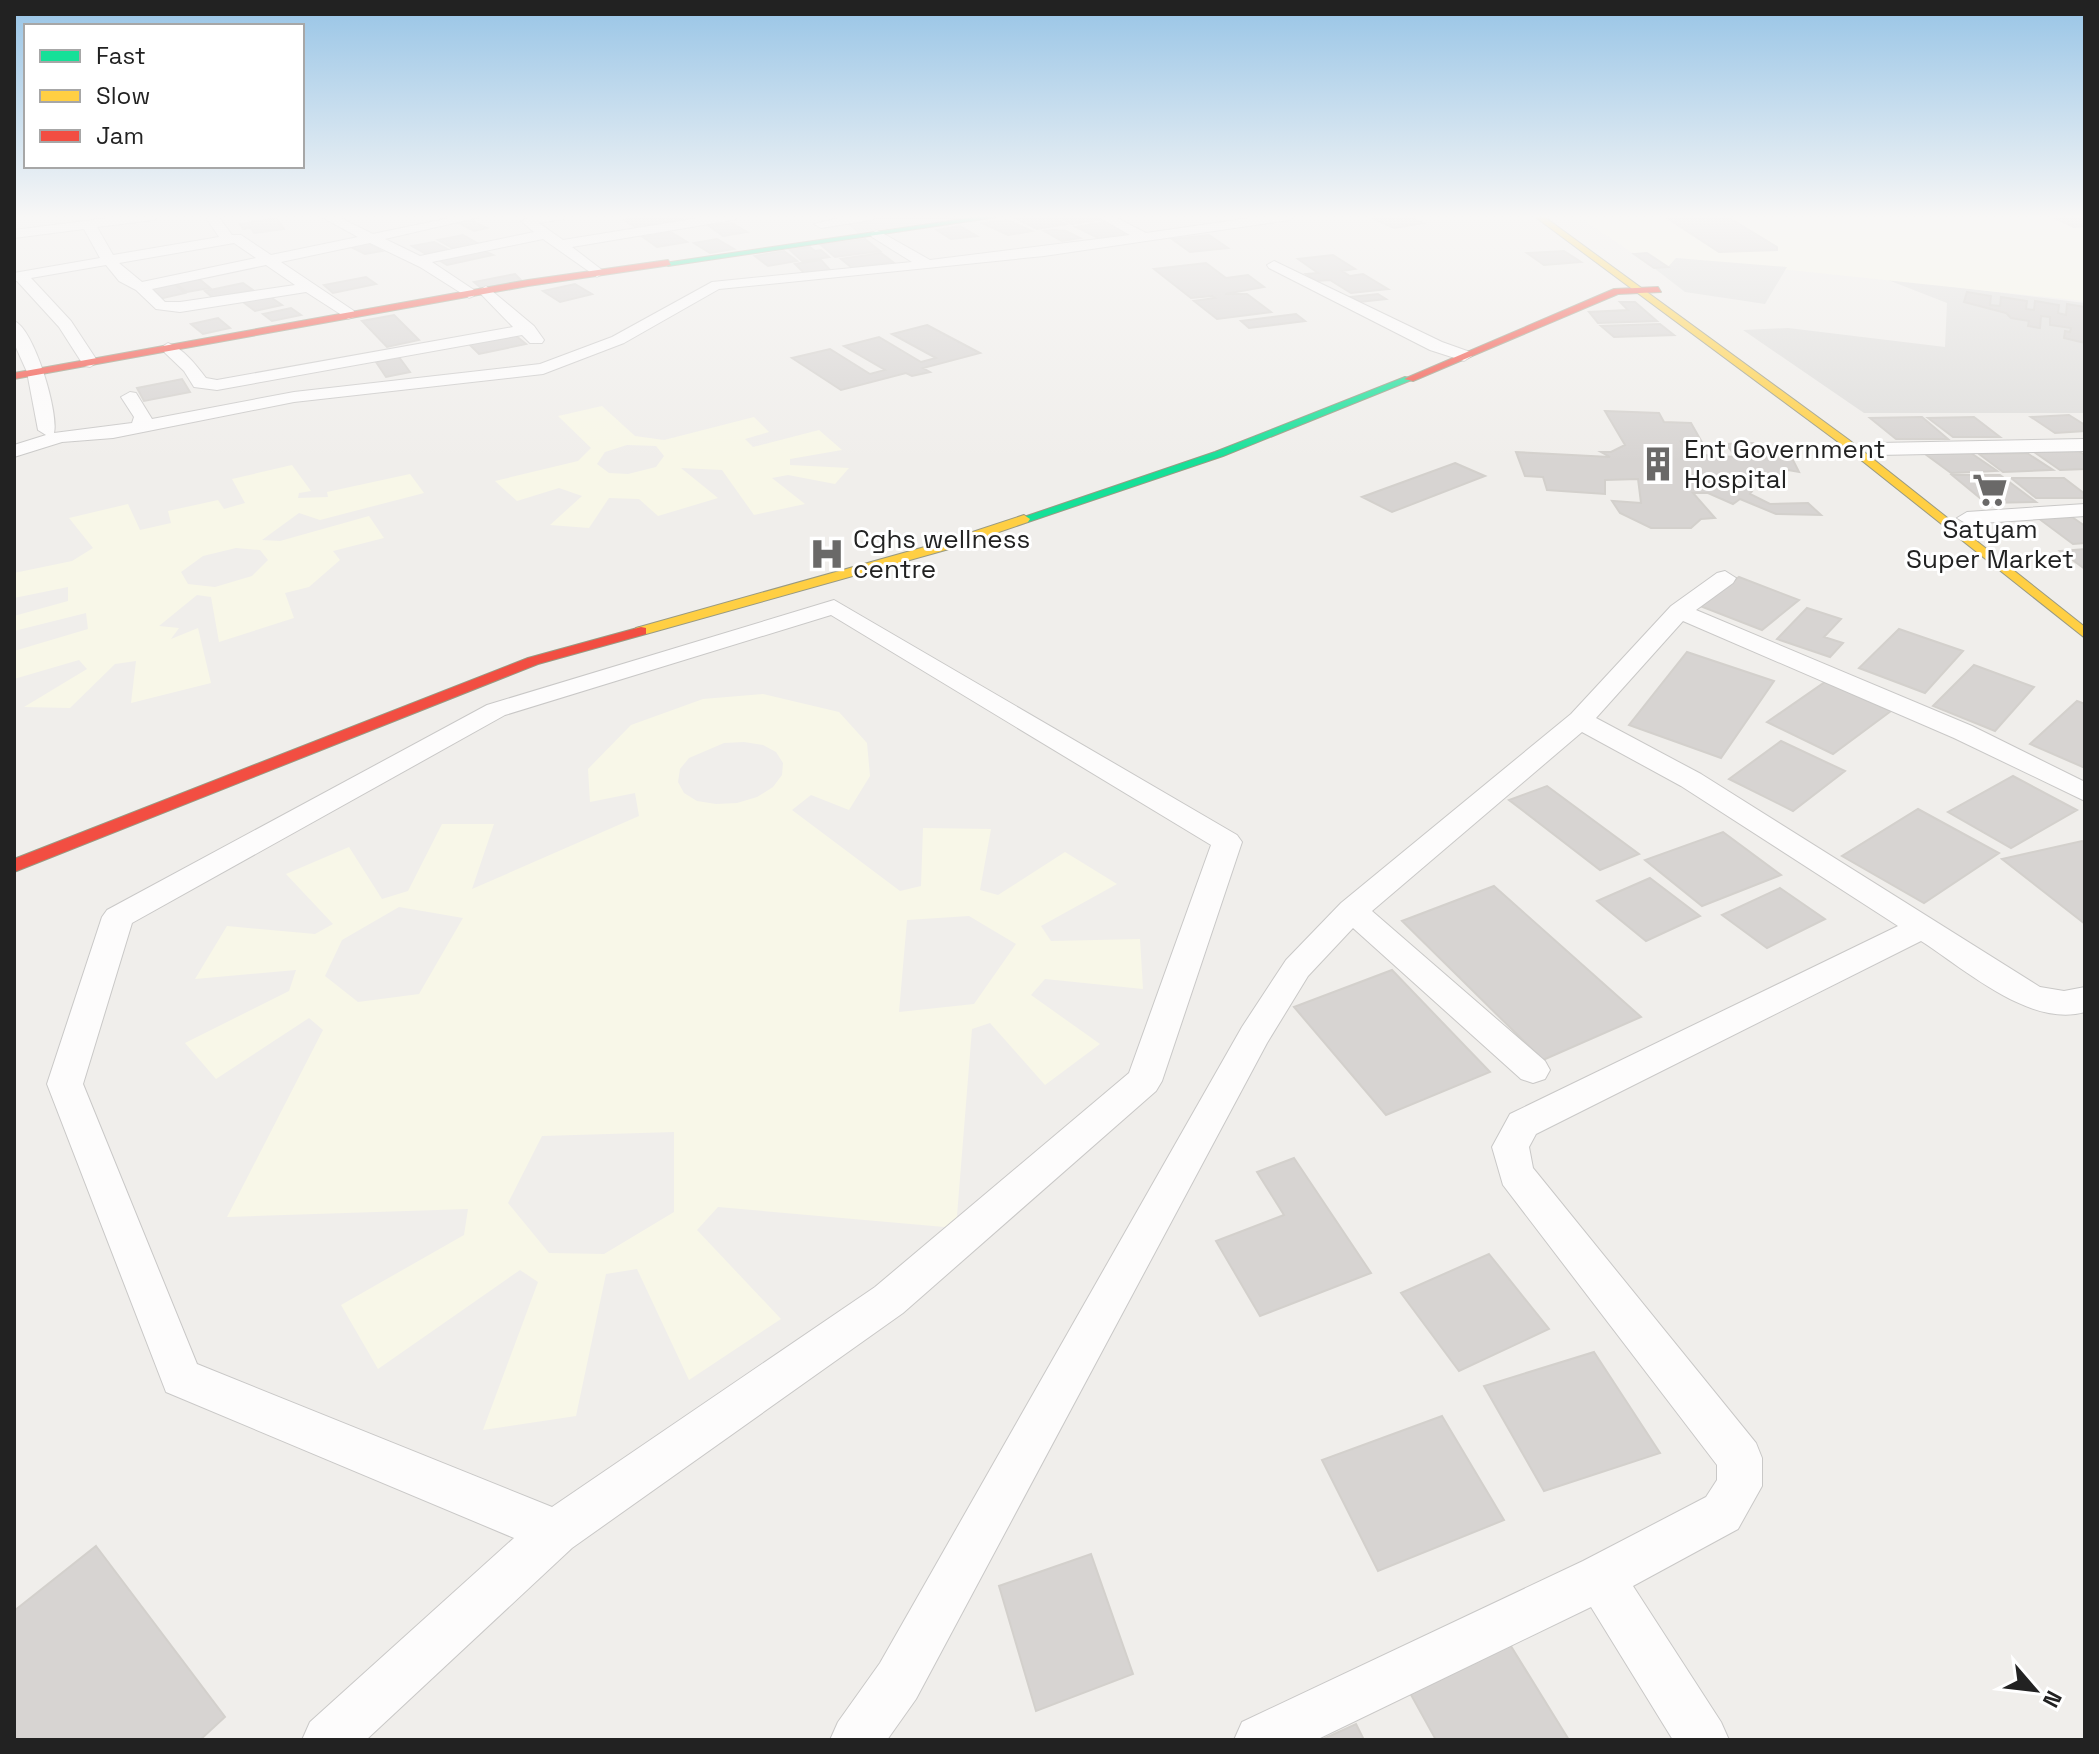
<svg xmlns="http://www.w3.org/2000/svg" width="2099" height="1754" viewBox="0 0 2099 1754" font-family="'Space Grotesk',sans-serif">
<rect width="100%" height="100%" fill="#f0eeeb"/>
<path fill="#dfdedc" d="M837,216H976L858,233Z
M1883,278L2085,303V413H1864L1743,330L1788,328L1945,347L1947,303Z"/>
<path fill="#f8f7e8" fill-rule="evenodd" d="M1578,216H2085V301L1676,258L1668,267L1647,254H1634Z
M602,406L635,436L664,440L754,417L769,432L745,439L753,447L819,430L842,450L790,459V465L849,468L835,484L788,475L772,478L805,504L754,515L722,470L681,468L718,498L658,516L639,499L609,498L589,528L550,525L582,496L559,488L517,501L495,481L578,461L591,448L558,416ZM627,445L656,446L664,456L656,467L628,474L609,473L597,464L605,452Z
M292,465L311,491L299,493L298,498L328,497L327,492L410,474L424,493L320,520L299,513L262,540L280,541L369,516L384,538L333,551L340,560L309,587L285,593L294,618L219,642L211,597L197,595L159,626L179,628L171,639L198,628L211,683L131,703L136,661L115,664L70,708L24,707L87,669L79,660L14,679V651L88,629L86,613L14,631V616L68,601V587L14,598V573L72,561L93,548L69,518L128,504L140,530L171,523L168,511L218,500L224,509L245,503L232,479ZM236,548L260,550L268,560L252,576L215,587L188,584L181,572L203,556Z
M763,694L839,712L867,743L870,776L849,810L811,795L792,810L900,891L921,886L923,828L991,829L980,890L998,895L1065,852L1117,884L1041,926L1051,941L1140,939L1143,989L1045,979L1031,995L1100,1044L1045,1085L990,1023L972,1029L956,1228L718,1207L697,1230L781,1319L689,1380L637,1269L606,1274L576,1416L483,1430L538,1282L520,1270L378,1369L341,1305L464,1235L468,1209L227,1217L323,1030L309,1018L216,1079L185,1043L289,991L296,970L195,979L227,926L315,934L333,924L286,874L349,847L382,899L408,891L442,824H494L472,889L639,816L635,793L590,802L588,769L631,725L703,699ZM744,742L763,745L776,752L783,763L782,775L773,787L757,797L737,803L716,804L697,801L684,793L678,782L680,769L689,758L724,743ZM399,907L463,918L419,994L358,1002L325,976L342,940ZM969,916L1016,944L974,1004L899,1012L907,920ZM674,1132V1212L604,1254L549,1253L508,1203L542,1136Z"/>
<path fill="#dededc" d="M1676,258L1787,267L1765,304L1685,292L1654,268L1668,267Z"/>
<path fill="#d7d4d2" stroke="#d3d0cc" stroke-width="2" d="M647,216H676L683,220L637,228L624,220Z
M1030,216H1049L1066,224L1037,229L1015,218Z
M1056,216H1095L1102,219L1072,224Z
M1368,216H1407L1423,223L1394,228Z
M1664,216H1726L1777,247V250L1719,252Z
M2050,216H2074L2085,220V226L2074,227Z
M276,218L284,229L254,233L251,228L243,229L240,224Z
M470,220L487,228L474,231L457,222Z
M1008,220L1032,231L1008,235L982,223Z
M1105,222L1129,233L1100,239L1076,227Z
M732,223L747,232L723,236L709,226Z
M960,226L977,236L951,239L937,230Z
M1053,230L1066,231L1080,238L1062,241L1044,231Z
M671,232L687,242L657,247L643,237Z
M463,235L479,244L454,249L438,240Z
M1209,235L1228,248L1190,252L1172,239Z
M717,239L734,249L710,253L694,243Z
M865,239L880,251L835,257L821,245Z
M366,242L382,251L365,254L349,246Z
M434,242L449,250L426,254L412,246Z
M810,247L815,251L821,250L829,257L802,261L790,250Z
M482,250L493,255L447,265L437,259Z
M784,251L797,261L768,266L755,256Z
M1564,251L1581,262L1544,265L1527,253Z
M881,253L893,262L852,268L841,259Z
M1647,253L1668,267L1654,268L1634,254Z
M1333,255L1355,269L1342,271L1350,276L1363,274L1388,289L1351,293L1330,280L1316,281L1306,274L1318,273L1298,259Z
M821,260L830,270L804,273L795,264Z
M1206,263L1226,278L1248,275L1264,287L1225,294H1247L1271,312L1217,319L1194,301L1215,298L1212,296L1191,298L1154,269Z
M515,274L522,281L481,288L474,282Z
M366,277L376,284L333,293L324,285Z
M198,278L210,288L187,292L175,283Z
M173,283L185,293L159,299L148,289Z
M243,283L253,290L213,298L205,291Z
M575,284L592,294L560,302L543,291Z
M1967,292L1991,296L1990,305L2000,306L2001,297L2027,301L2026,309L2034,310L2035,301L2059,305L2058,313L2066,315L2067,304L2085,307V343L2064,338L2065,331L2070,332L2071,328L2050,325V317L2041,316L2040,328L2028,326L2029,321L2011,318L2006,313L1964,302Z
M1378,294L1386,299L1359,302L1351,297Z
M269,296L282,305L255,311L243,302Z
M1620,302H1635L1657,321L1598,323L1589,312L1628,310Z
M291,308L301,315L272,321L263,314Z
M1296,314L1305,321L1249,328L1241,321Z
M394,315L419,340L387,347L362,321Z
M218,318L230,328L203,334L191,324Z
M1660,324L1674,335L1614,337L1601,326Z
M927,325L980,353L923,368L930,372L912,376L906,373L841,390L792,358L830,349L870,374L885,370L844,346L879,337L921,362L936,358L892,334Z
M515,335L526,344L479,354L469,344Z
M399,357L410,372L386,377L376,362Z
M182,379L190,392L144,401L137,388Z
M1605,411L1659,413L1664,422L1691,423L1704,446L1681,442L1688,454L1736,457L1726,444L1753,443L1768,452L1792,458L1799,472L1788,470L1775,477L1786,482L1724,477L1753,490L1750,494L1770,504L1808,503L1821,515L1776,514L1740,499L1733,504L1708,493H1693L1715,518L1701,519L1691,528H1651L1620,513L1612,501L1641,503L1638,479L1605,480V494L1547,490L1543,477L1525,476L1516,452L1610,457L1601,452H1611L1625,445Z
M2069,415L2085,425V431L2055,433L2031,417Z
M1922,417L1948,439H1896L1870,418Z
M1974,417L2000,437H1953L1928,418Z
M2078,451L2085,455V469L2060,470L2034,452Z
M1971,453L1997,471L1951,473L1925,454Z
M2027,453L2053,470L2003,472L1979,454Z
M1455,463L1485,476L1392,512L1362,497Z
M1952,475H2000L2036,502L1986,503Z
M2011,478H2064L2085,494V498H2036Z
M2072,517L2085,526V543L2073,544L2038,518Z
M2085,549V569L2060,551Z
M1739,577L1799,600L1762,630L1700,606Z
M1807,608L1841,619L1824,637L1843,643L1830,657L1777,639Z
M1899,629L1963,651L1925,693L1859,668Z
M1687,652L1774,681L1721,758L1629,725Z
M1974,665L2034,687L1995,731L1933,706Z
M1825,682L1891,711L1833,754L1767,722Z
M2077,701L2085,704V768L2030,744Z
M1781,741L1845,771L1793,811L1729,779Z
M2013,776L2077,810L2011,848L1948,812Z
M1547,786L1639,854L1600,870L1509,800Z
M1918,809L1999,853L1924,903L1842,856Z
M1723,832L1781,875L1702,906L1645,860Z
M2082,841L2085,843V924L2002,859Z
M1650,878L1700,916L1646,941L1597,901Z
M1494,886L1641,1017L1543,1060L1402,921Z
M1780,888L1825,919L1767,948L1722,915Z
M1392,970L1490,1072L1386,1115L1294,1007Z
M1294,1158L1371,1273L1260,1316L1216,1241L1284,1215L1257,1172Z
M1489,1254L1549,1329L1459,1371L1401,1293Z
M1594,1352L1660,1453L1544,1491L1484,1386Z
M1442,1416L1504,1520L1378,1571L1322,1460Z
M96,1546L225,1717L200,1740H14V1611Z
M1091,1554L1133,1674L1036,1711L999,1586Z
M1509,1643L1569,1740H1436L1410,1693Z
M1356,1724L1364,1740H1321Z"/>
<g fill="none" stroke-linecap="round" stroke-linejoin="round">
<g stroke="#c9c8c7" stroke-width="2">
<path id="street" d="M124,216H160L153,220L97,227L113,255L219,237L205,216H218L232,235H241L271,255L358,237L320,216H336L373,234L459,216H484L385,239L420,256L534,232L521,221L536,216H564L563,219L539,223L563,240L711,216H740L733,220L572,247L602,270L604,273L597,277L543,239L432,262L474,290V296L469,298L420,267L370,243L281,262L354,311V317L348,319L306,292L180,312L156,309L136,290L119,281L106,265L31,278L71,321L98,362L90,367L84,366L59,327L17,281H14V273L100,258L84,229L14,238V230ZM234,243L256,258L142,282L119,263ZM266,265L295,285L180,302H165L152,289Z
M848,216H878L871,220L821,228L814,224Z
M1097,216H1113L1146,233L1264,216H1296L1289,220L1044,256L719,289L624,343L543,374L294,402L113,438L62,442L14,457V445L46,435L38,430L27,372L14,343V321C34,328 59,413 54,433L132,423L134,417L121,397L130,392L136,393L152,419L294,392L540,364L612,337L712,282L912,262L872,237L870,234L877,230L930,260L1130,235Z
M1274,261L1442,342L1470,352L1472,356L1464,361L1430,350L1269,268L1267,265Z
M486,286L534,326L544,340L542,343H530L522,335L217,390L194,387L184,371L160,348L168,343C184,349 196,365 206,378L217,380L513,327L478,291Z
M2085,439V451L1878,455L1868,449L1878,443Z
M2085,504V516L1967,524L1957,518L1967,512Z
M1725,571L1736,578L1733,583L1696,610L1972,726L2085,782V801L1954,738L1683,621L1596,718L1701,774L2040,987L2064,991L2085,987V1012C2030,1028 1965,969 1921,941L1536,1134L1529,1147L1533,1168L1756,1443L1762,1458V1486L1738,1529L1633,1586L1721,1722L1729,1740H1673L1591,1607L1316,1740H1234L1242,1722L1583,1561L1706,1497L1717,1480V1465L1503,1185L1492,1147L1510,1114L1898,926L1681,786L1582,732L1372,911L1545,1061L1550,1070L1545,1079L1533,1083L1521,1079L1353,928L1308,976L1267,1043L916,1699L887,1740H830L838,1722L880,1663L1242,1027L1286,960L1341,903L1571,714L1671,606L1717,573Z
M834,600L1237,835L1242,842L1162,1081L1156,1091L903,1313L572,1548L366,1740H302L310,1722L514,1538L166,1392L47,1084L102,917L107,910L487,705ZM831,615L1211,845L1129,1073L875,1287L552,1507L197,1364L83,1084L132,923L505,715Z"/>
</g>
<g stroke="#999a82" stroke-width="2">
<path id="fast" d="M984,216H1003L668,266L664,263Z
M1405,377L1414,379L1223,456L1028,522L1018,519L1215,452Z"/>
</g>
<g stroke="#999a82" stroke-width="2">
<path id="slow" d="M1534,216H1543L1849,440L2085,627V638L1841,444Z
M1024,515L1030,519L1028,522L949,549L646,634H636L634,631L636,628L939,543Z"/>
</g>
<g stroke="#999a82" stroke-width="2">
<path id="jam" d="M668,260L671,265L528,286L14,379V373L528,280Z
M1658,287L1661,292L1618,294L1413,381L1404,379L1614,289Z
M641,627L646,628V634L538,664L14,872V859L528,658Z"/>
</g>
<use href="#street" fill="#fdfcfc" fill-rule="evenodd"/>
<use href="#fast" fill="#16e098" fill-rule="evenodd"/>
<use href="#slow" fill="#ffcf43" fill-rule="evenodd"/>
<use href="#jam" fill="#f24e42" fill-rule="evenodd"/>
</g>
<linearGradient id="sky" x2="0" y2="1"><stop stop-color="#97c4e6"/><stop offset="0.47" stop-color="#f8f7f6"/><stop offset="1" stop-color="#f8f7f6" stop-opacity="0"/></linearGradient>
<rect width="2099" height="461" fill="url(#sky)"/>
<defs>
<g id="building-bare" transform="scale(2.76)"><path d="M-4-6H4V6H1V3H-1V6H-4ZM-2.5-4.3h1.7v1.8h-1.7ZM.8-4.3h1.7v1.8H.8ZM-2.5-1h1.7V.8h-1.7ZM.8-1h1.7V.8H.8Z" fill="#6a6968" stroke="#fff" stroke-width="2.5" paint-order="stroke"/></g>
<g id="supermarket-bare" transform="scale(2.76)"><path d="M-6-5.5h2.5l.6 2H6L4.5 2H-2.5L-4.4-4H-6ZM-1.5 3.2a1.3 1.3 0 1 0 .1 0ZM3 3.2a1.3 1.3 0 1 0 .1 0Z" fill="#6a6968" stroke="#fff" stroke-width="2.5" paint-order="stroke"/></g>
<g id="hospital-bare" transform="scale(2.76)"><path d="M-5-5h3v3.5h4V-5h3V5h-3V1.5h-4V5h-3Z" fill="#6a6968" stroke="#fff" stroke-width="2.5" paint-order="stroke"/></g>
</defs>
<g fill-rule="evenodd">
<use href="#building-bare" x="1658" y="464"/>
<use href="#supermarket-bare" x="1990" y="490"/>
<use href="#hospital-bare" x="827" y="554"/>
</g>
<g text-anchor="middle" dominant-baseline="central" stroke-width="6" stroke-linejoin="round" paint-order="stroke">
<g font-size="26" fill="#222" stroke="#fff" text-anchor="start">
<text x="1684" y="449">Ent Government<tspan x="1684" dy="30">Hospital</tspan></text>
<text x="1990" y="529" text-anchor="middle">Satyam<tspan x="1990" dy="30">Super Market</tspan></text>
<text x="853" y="539">Cghs wellness<tspan x="853" dy="30">centre</tspan></text>
</g>
</g>
<rect width="2099" height="1754" fill="none" stroke="#222222" stroke-width="32"/>
<rect x="24" y="24" width="280" height="144" fill="#ffffff" stroke="#a7a7a7" stroke-width="2"/>
<rect x="40" y="50" width="40" height="12" fill="#16e098" stroke="#a7a7a7" stroke-width="2"/>
<text x="96" y="64" font-size="24" fill="#222222">Fast</text>
<rect x="40" y="90" width="40" height="12" fill="#ffcf43" stroke="#a7a7a7" stroke-width="2"/>
<text x="96" y="104" font-size="24" fill="#222222">Slow</text>
<rect x="40" y="130" width="40" height="12" fill="#f24e42" stroke="#a7a7a7" stroke-width="2"/>
<text x="96" y="144" font-size="24" fill="#222222">Jam</text>
<g transform="translate(2035 1690) rotate(118)" stroke="#ffffff" stroke-width="6" paint-order="stroke">
<path d="M0-6L14 30L0 20L-14 30Z" fill="#222222"/>
<text y="-12" font-size="22" font-weight="bold" text-anchor="middle" fill="#222222">N</text>
</g>
</svg>
